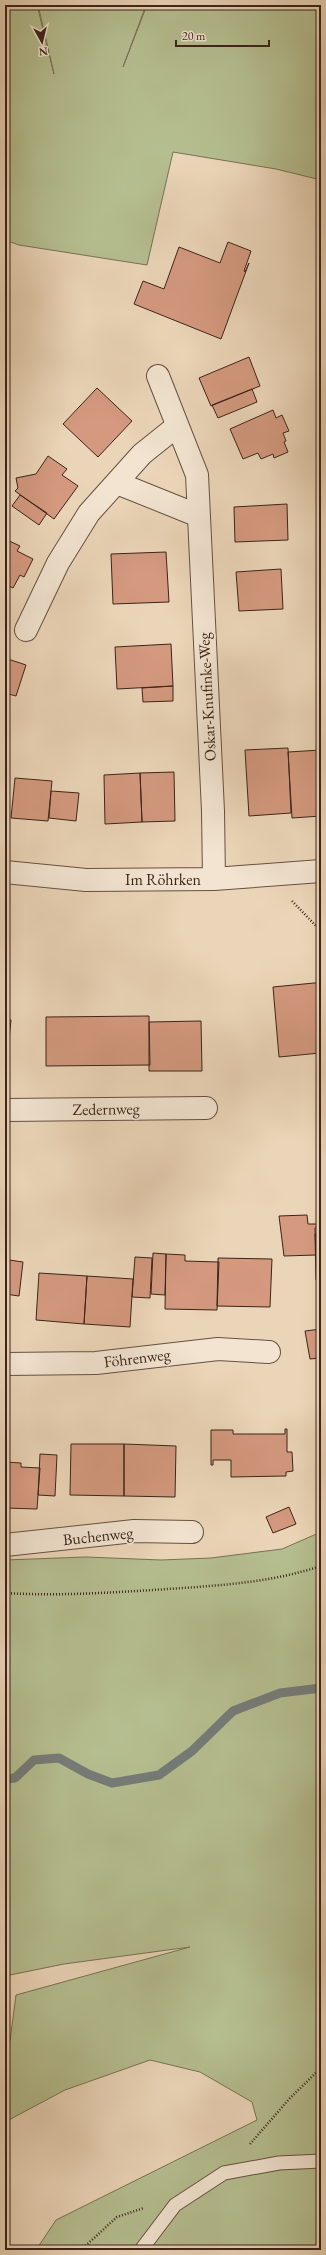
<svg xmlns="http://www.w3.org/2000/svg" width="326" height="2255" viewBox="0 0 326 2255" font-family="'EB Garamond',serif">
<rect width="100%" height="100%" fill="#ebd5b8"/>
<filter id="stains"><feTurbulence type="fractalNoise" baseFrequency=".005" numOctaves="4"/><feColorMatrix values="0 0 0 0 .2 0 0 0 0 .09 0 0 0 0 .02 0 0 0 .5 -.17"/></filter>
<radialGradient id="worn" r=".72"><stop offset=".6" stop-color="#630" stop-opacity="0"/><stop offset="1" stop-color="#630" stop-opacity=".3"/></radialGradient>
<path fill="#b5be90" stroke="#787154" d="M5,5H37L54,74L38,5H146L123,67L147,5H321V180L276,169L173,152L147,265L19,245L5,240Z
M321,1532V2250H36L56,2220L257,2120L252,2102L200,2072L150,2060L65,2090L5,2122V2044L10,2041L16,1995L190,1947L64,1964L5,1976V1560L86,1557L161,1560L211,1558L282,1549Z"/>
<g fill="none" stroke-linecap="round" stroke-linejoin="round">
<path stroke="#757c79" stroke-width="9" d="M5,1779L15,1778L34,1760L59,1758L88,1774L112,1783L159,1775L192,1751L233,1711L280,1693L321,1688"/>
</g>
<path fill="#d4997f" stroke="#3b2419" d="M228,242L251,251L244,271L245,272L249,263L221,339L134,304L143,281L164,289L179,247L220,263Z
M249,357L260,386L211,406L199,378Z
M97,388L132,421L98,457L63,424Z
M252,389L257,402L218,418L212,405Z
M273,410L276,418L282,415L289,431L283,433L286,441L284,442L288,452L274,458L273,454L261,459L258,453L243,459L230,429Z
M48,456L67,469L62,475L78,486L54,519L15,491L18,488L16,478L36,474Z
M20,495L47,513L39,525L12,506Z
M287,504L288,540L235,542L234,507Z
M5,539L20,546L17,551L33,559L24,577L20,575L13,588L5,584Z
M166,552L169,602L113,604L111,554Z
M281,569L283,609L239,611L236,572Z
M171,644L173,686L117,689L115,647Z
M5,658L26,665L16,696L5,693Z
M173,686V701L143,702L142,688Z
M288,748L291,813L249,816L245,750Z
M321,750V816L292,818L288,752Z
M174,772L175,821L142,822L140,773Z
M140,773L142,822L105,824L104,775Z
M15,778L52,781L48,821L11,818Z
M51,791L79,793L76,821L49,818Z
M314,983H321V1018H317L320,1053L279,1057L273,987Z
M149,1016L150,1065L46,1066V1017Z
M5,1019L11,1020L6,1068H5Z
M201,1021L202,1071H149V1022Z
M307,1215L308,1224H321V1228H315L316,1255L284,1256L279,1216Z
M315,1234H321V1280H316Z
M153,1253L166,1254L165,1295L151,1294Z
M166,1254L185,1255V1261L219,1262L217,1310L165,1309Z
M135,1257L152,1258L150,1298L132,1297Z
M218,1258L272,1259L270,1307L217,1306Z
M9,1260L23,1262L19,1296L5,1294Z
M39,1273L87,1276L84,1324L36,1320Z
M87,1276L133,1279L130,1327L84,1324Z
M321,1329V1358L310,1359L305,1331Z
M285,1429H287V1452H292L293,1471L286,1472V1476L231,1477V1460H213V1465H211V1430H233V1434H285Z
M71,1444H124V1496L70,1495Z
M124,1444L176,1446L175,1497L124,1496Z
M40,1454L57,1455L55,1496L38,1495Z
M5,1462L21,1463V1467L40,1468L37,1509L5,1508Z
M289,1507L296,1524L273,1533L266,1517Z"/>
<g fill="none" stroke-linecap="round" stroke-linejoin="round">
<g stroke="#675041" stroke-width="15">
<path id="service" d="M141,2250L175,2205L224,2173L279,2163L321,2161"/>
</g>
<g stroke="#675041" stroke-width="24">
<path id="minor" d="M158,376L197,475L213,811L214,879
M117,483L199,516
M26,630L58,563L89,513L142,454L177,426
M5,872L86,880L214,879L321,871
M5,1110L206,1108
M5,1364L96,1363L218,1349L269,1352
M5,1545L134,1531L192,1532"/>
</g>
<path stroke="#3b2419" stroke-width="2.5" stroke-dasharray="1 2" stroke-linecap="butt" d="M292,901L320,930L321,946
M5,1593C55,1596 104,1593 153,1590C210,1586 267,1584 321,1566
M250,2144L290,2098L321,2068
M81,2250L117,2217L144,2208"/>
<use href="#service" stroke="#f2e4d1" stroke-width="13"/>
<use href="#minor" stroke="#f2e4d1" stroke-width="22"/>
</g>
<g text-anchor="middle" dominant-baseline="central" stroke-width="3.5" stroke-linejoin="round" paint-order="stroke">
<g font-size="16" fill="#3b2419" stroke="#f2e4d1">
<text transform="translate(207 697) rotate(-93)">Oskar-Knufinke-Weg</text>
<text x="163" y="879">Im Röhrken</text>
<text transform="translate(106 1109) rotate(-1)">Zedernweg</text>
<text transform="translate(137 1358) rotate(-7)">Föhrenweg</text>
<text transform="translate(98 1536) rotate(-6)">Buchenweg</text>
</g>
</g>
<rect width="326" height="2255" fill="none" stroke="#ebd5b8" stroke-width="20"/>
<rect x="6" y="6" width="314" height="2243" fill="none" stroke="#3b2419" stroke-width="2"/>
<rect x="10" y="10" width="306" height="2235" fill="none" stroke="#3b2419"/>
<g transform="translate(42 42) rotate(172)" stroke="#f2e4d1" stroke-width="3" paint-order="stroke">
<path d="M0-3L7 15L0 10L-7 15Z" fill="#3b2419"/>
<text y="-6" font-size="11" font-weight="bold" text-anchor="middle" fill="#3b2419">N</text>
</g>
<path d="M176 40v6h93v-6" fill="none" stroke="#3b2419" stroke-width="2"/>
<text x="182" y="40" font-size="12" fill="#3b2419" stroke="#f2e4d1" stroke-width="3" paint-order="stroke">20 m</text>
<rect width="100%" height="100%" filter="url(#stains)"/>
<rect width="100%" height="100%" fill="url(#worn)"/>
</svg>
